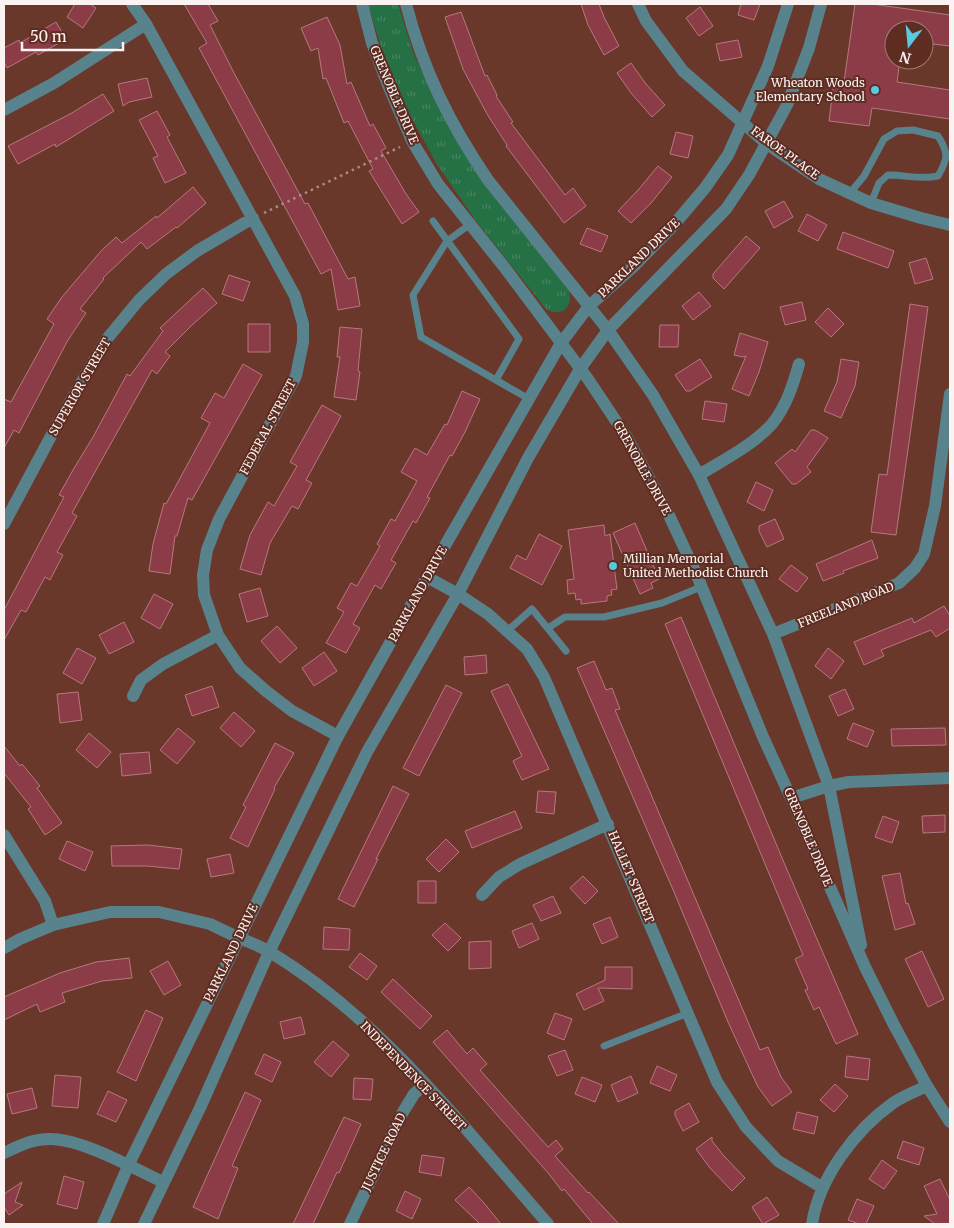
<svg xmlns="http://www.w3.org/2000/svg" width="954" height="1228" viewBox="0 0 954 1228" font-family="Merriweather,serif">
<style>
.grass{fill:url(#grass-tufts)}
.building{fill:#8c3c46;stroke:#b5797d}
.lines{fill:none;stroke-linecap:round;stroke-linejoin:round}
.path{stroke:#aa8a83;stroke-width:2.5;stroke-dasharray:2.5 4;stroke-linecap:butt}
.service{stroke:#58828c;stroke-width:7}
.minor{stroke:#58828c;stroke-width:12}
.tertiary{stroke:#58828c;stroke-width:12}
.poi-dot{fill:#57c9e2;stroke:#5e2c20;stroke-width:2}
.labels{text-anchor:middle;stroke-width:4;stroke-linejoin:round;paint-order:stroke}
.poi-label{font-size:12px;fill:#faf3f2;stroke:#5e2c20;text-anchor:end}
.street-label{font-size:12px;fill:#faf3f2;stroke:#5e2c20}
</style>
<defs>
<pattern id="grass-tufts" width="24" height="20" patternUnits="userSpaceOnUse" patternTransform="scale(1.25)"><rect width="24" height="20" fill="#267045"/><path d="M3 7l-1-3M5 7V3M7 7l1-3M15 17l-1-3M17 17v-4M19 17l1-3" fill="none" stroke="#468560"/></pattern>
</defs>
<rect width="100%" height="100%" fill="#6a372b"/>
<path class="grass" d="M368,4H398L413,52L432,94L526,236L569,291C574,307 561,318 546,309L476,221L436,163L409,113L381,47Z"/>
<path class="building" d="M75,4H90L96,8L83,28L67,17Z
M184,4H208L218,21L210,25L233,71L305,204L308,203L348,279L355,277L360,306L338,310L331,269L321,274L199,48L207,43Z
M581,4H599L604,17L619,46L604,55L588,25Z
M741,4H760L754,20L738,15Z
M855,4H872L950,15V46L924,43V30H894V60H900L897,82L950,90V119L872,108L869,126L829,121L834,81L844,82Z
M700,7L713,26L699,36L686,18Z
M461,12L485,76L487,75L497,95L496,96L513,122L511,123L565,195L573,188L586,206L564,223L506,146L507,145L487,114L463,69L445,17Z
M327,17L340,45L347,84L351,82L370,126L373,124L386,148L381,151L406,194L419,212L402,224L369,171L373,169L348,121L344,123L326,78L323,79L318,48L311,51L301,28Z
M56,22L66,39L38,55L36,52L7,68L4,62V48L19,40L20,43Z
M738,40L742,57L720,61L716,44Z
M631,63L646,84L665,105L652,117L631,93L617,73Z
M147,78L152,97L129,102L123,106L118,84Z
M103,94L114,111L56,147L55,144L18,164L8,146L70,114Z
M157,111L170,135L167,137L186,173L165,183L153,158L158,156L139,120Z
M676,132L693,136L688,158L670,154Z
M658,166L672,177L652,202L631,223L618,211L639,189Z
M193,187L206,203L177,228L176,227L147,249L141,242L103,278L104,279L80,309L86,313L68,340L19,433L14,430L4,448V399L11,402L54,324L47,319L62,297L101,251L116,237L122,243L156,216L157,218Z
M784,201L793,217L774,228L765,211Z
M807,214L827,225L818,241L798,231Z
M587,228L608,236L601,252L580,244Z
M843,232L894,251L888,268L837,249Z
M746,236L760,248L724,289L713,278V274Z
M926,258L933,279L915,284L909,263Z
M229,275L250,282L243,301L222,294Z
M203,288L217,303L192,325L165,352L170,356L157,374L152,370L72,513L77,516L57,552L63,555L50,580L45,577L26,612L21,610L4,640V610L64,497L59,495L73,470L93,437L127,374L130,376L163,331L160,328Z
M699,292L711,306L693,320L682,306Z
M802,302L806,320L785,325L780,307Z
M910,304L928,307L896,535L871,532L879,474L887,475Z
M828,308L844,324L831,337L815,322Z
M248,324H270V352H248Z
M660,325H679L678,347H659Z
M340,327L362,329L358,371L360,372L356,400L334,397L340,357H337Z
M740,333L768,342L759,372L749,396L732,389L746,356L743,357L734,355Z
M700,359L712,377L690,391H686L675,375Z
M841,359L859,362L855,386L841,418L824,411L837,382Z
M243,364L262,375L192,500L188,498L177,536H175L170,574L149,571L153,544L164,503L166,504L210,423L201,418L215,393L224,398Z
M462,391L480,399L465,432L452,456L450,455L427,497L430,498L416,523L413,521L391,560L396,563L381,589L375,585L353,624L360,628L346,653L326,643L344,612L337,608L351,583L357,586L380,546L377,544L391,519L395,521L417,481L401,472L415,448L427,455L445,424L447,425Z
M705,401L727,404L724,422L702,419Z
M322,405L341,416L306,480L312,483L298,509L292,506L270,543L261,575L240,569L250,535L268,502L274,506L297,466L290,462Z
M811,430H815L828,438L807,467L811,472L796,484H792L775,463L792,449L795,452Z
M756,482L773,490L764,511L747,502Z
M775,519L784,539L767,547L759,531V526Z
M635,523L659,579L651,583L653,588L640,594L613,533Z
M604,525L605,536L610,534L617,589L611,590L612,595L607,596V601L581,604V599L576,600L575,593L568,594L567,580L574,579L568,530Z
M539,534L562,546L542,585L510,568L517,555L526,560Z
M872,540L878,558L843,571L844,573L823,581L816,564Z
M791,565L808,578L797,592L779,579Z
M260,588L268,616L247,622L239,594Z
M154,594L173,604L160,629L141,618Z
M944,606L950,616V628L936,637L931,630L881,650L884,656L864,665L854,642L912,618L914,623Z
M681,617L785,865L858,1034L836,1044L819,1007L814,1010L805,990L808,989L795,959L803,955L665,624Z
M124,622L134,642L109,654L99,635Z
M277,626L297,648L280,663L261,641Z
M77,648L96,658L82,684L63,673Z
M828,648L844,661L831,679L815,666Z
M324,652L337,671L314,686L302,668Z
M486,655L487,673L465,675L464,657Z
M594,661L606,690L612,688L620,709L615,710L760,1050L768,1047L781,1077L792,1092L772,1106L758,1087L728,1022L674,892L577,668Z
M508,684L549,769L522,780L513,761L522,756L491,691Z
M446,685L462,693L419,776L403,768Z
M212,686L219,707L192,716L185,695Z
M845,689L854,709L838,716L829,696Z
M78,692L82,720L60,723L57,694Z
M234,712L255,731L241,747L220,728Z
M853,723L874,731L867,747L847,739Z
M178,728L195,742L177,764L160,750Z
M945,728L946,745L892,746L891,729Z
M89,733L111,752L97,768L76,750Z
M275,743L294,753L274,788L275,789L248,847L230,838L246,807L243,805Z
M4,746L20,766L22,764L40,786L37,788L62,823L45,835L28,809L31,807L4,773Z
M149,752L151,773L122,776L120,754Z
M393,786L409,794L376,859H378L354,907L338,899Z
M538,791L556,792L554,814L536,812Z
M515,811L522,828L472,848L465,831Z
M945,815V832L923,833L922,816Z
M883,816L899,822L892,843L875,837Z
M446,839L459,852L439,872L426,859Z
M67,841L93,852L85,871L59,859Z
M148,845L182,849L179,869L147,866H112L111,846Z
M230,854L234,873L211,877L207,859Z
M900,873L906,904L908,903L915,924L895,930L882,876Z
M583,876L598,891L585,904L570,888Z
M418,881H436V903H418Z
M553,896L561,913L541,921L533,905Z
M610,917L618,937L602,944L593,924Z
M445,923L461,938L448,951L432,935Z
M532,923L539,939L519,948L512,931Z
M324,927L350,929L349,950L323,949Z
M491,941V968L469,969V942Z
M922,951L944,999L928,1007L905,959Z
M360,953L377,966L367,980L349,967Z
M129,958L132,978L102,981L62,993L65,1002L40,1012L37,1004L4,1020V997L60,973L96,962Z
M168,961L181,985L164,995L150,971Z
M605,967H632V989L598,988L604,1001L584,1010L576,994L605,980Z
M393,979L432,1016L420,1029L381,992Z
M146,1010L163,1018L136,1081L117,1072Z
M555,1013L572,1019L564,1040L547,1033Z
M301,1017L305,1034L284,1039L280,1022Z
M447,1030L467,1054L473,1048L487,1064L480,1070L548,1147L556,1140L563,1149L555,1156L588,1193L589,1192L619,1224H593L564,1189L562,1191L549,1174L433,1042Z
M333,1041L349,1055L331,1077L314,1062Z
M565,1050L573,1070L557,1076L548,1056Z
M264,1054L281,1062L272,1082L255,1074Z
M847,1056L870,1059L868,1080L845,1077Z
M657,1066L677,1075L670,1091L650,1083Z
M55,1075L81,1077L78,1108L52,1106Z
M631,1076L638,1093L618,1102L611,1085Z
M582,1077L602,1085L595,1102L575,1094Z
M354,1078L373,1079L371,1100L353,1099Z
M835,1084L848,1096L834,1112L820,1100Z
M32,1088L37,1108L12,1114L7,1094Z
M108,1091L127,1100L116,1122L97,1114Z
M245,1092L261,1100L232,1166L238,1168L218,1219L193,1207Z
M689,1103L699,1122L683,1131L675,1115V1111Z
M797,1112L818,1117L814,1134L793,1129Z
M344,1117L361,1124L339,1173L337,1172L313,1224H293Z
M712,1137V1141L724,1156L745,1178L732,1191L710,1168L696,1149Z
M903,1141L924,1148L919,1165L897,1158Z
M422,1155L444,1158L441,1176L419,1172Z
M882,1160L897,1171L884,1189L869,1179Z
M64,1176L84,1182L77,1209L57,1204Z
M940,1179L950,1200V1224H935L924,1216L937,1214L924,1186Z
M22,1182L15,1202L23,1205L9,1215L4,1207V1194Z
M469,1187L484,1203L501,1224H480L455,1200Z
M405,1191L421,1199L412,1219L396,1211Z
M767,1197L779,1215L763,1224L752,1207Z
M857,1199L874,1206L866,1224H859L848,1220Z"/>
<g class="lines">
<path class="path" d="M264,213L400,147"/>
<path class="service" d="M850,193L864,176L884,139L897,131L913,130L938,136C949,153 948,159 938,176C920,180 907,175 888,175L879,183L871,203
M433,221L519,339L496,380
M469,225L447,241L413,295L421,337L529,399
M548,628L565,617H604L662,603L701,587
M507,631L532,609L566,651
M604,1046L688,1013"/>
<path class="minor" d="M132,4L146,24L295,296L303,324V342L296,376L219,519L207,550L203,575L204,595L218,635L240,668L266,691L292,711L338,736
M362,4L372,43L388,85L412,141L438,184L505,268L588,379L626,436L667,511L696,573L763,737L791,798L865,967L894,1025L927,1086L950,1122
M406,4C423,70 450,124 488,180L608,330L653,395L699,475L773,634L829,786L861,945
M638,4L646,21L683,71L767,144L819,179L871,203L921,218L950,225
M4,110L54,83L146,24
M699,475C723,460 752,446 772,424C786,407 793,385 799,364
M4,524L58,423L106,340L139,300L166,274L197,251L253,218
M427,577L458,594L488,614L527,649L544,677L717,1082L746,1127L778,1161L823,1188
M773,634L899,583L915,568L924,554L935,506L950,394
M133,696L141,680L163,664L218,635
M791,798L829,786L849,782L950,778
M4,835L45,901L53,925
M482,895L499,877L520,864L608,824
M239,938C249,942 260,946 270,952C382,1020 463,1127 548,1224
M4,1153C19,1146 34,1138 52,1139C84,1140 133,1168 163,1182
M350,1224L403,1112L414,1094L425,1084
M812,1224C819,1178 855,1130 893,1103C903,1096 916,1091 927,1086"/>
<path class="tertiary" d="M4,948L20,939L53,925L110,912H159L210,924L239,938
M103,1224L128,1166L338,736L427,577L561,343L589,306L633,267L671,228L705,188L728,155L768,66L788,4
M144,1224L200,1108L269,952L367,752L458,594L528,458L580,369L608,330L726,209L749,175L787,105L809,48L821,4"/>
</g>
<g class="poi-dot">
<circle cx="875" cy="90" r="5"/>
<circle cx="613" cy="566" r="5"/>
</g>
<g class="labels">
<g class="poi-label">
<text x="865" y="87">Wheaton Woods<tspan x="865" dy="14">Elementary School</tspan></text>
<text x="623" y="563" text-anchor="start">Millian Memorial<tspan x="623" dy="14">United Methodist Church</tspan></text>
</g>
<g class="street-label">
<text transform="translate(394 95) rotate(67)" y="4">GRENOBLE DRIVE</text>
<text transform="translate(785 153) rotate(36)" y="4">FAROE PLACE</text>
<text transform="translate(639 258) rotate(-44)" y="4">PARKLAND DRIVE</text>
<text transform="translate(80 387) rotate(-60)" y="4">SUPERIOR STREET</text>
<text transform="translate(268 427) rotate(-62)" y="4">FEDERAL STREET</text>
<text transform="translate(642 468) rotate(61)" y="4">GRENOBLE DRIVE</text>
<text transform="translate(418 594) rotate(-61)" y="4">PARKLAND DRIVE</text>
<text transform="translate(846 605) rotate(-22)" y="4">FREELAND ROAD</text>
<text transform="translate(808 837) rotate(67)" y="4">GRENOBLE DRIVE</text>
<text transform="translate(631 877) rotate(67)" y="4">HALLET STREET</text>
<text transform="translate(231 953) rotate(-64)" y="4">PARKLAND DRIVE</text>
<text transform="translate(413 1076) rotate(46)" y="4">INDEPENDENCE STREET</text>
<text transform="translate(384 1152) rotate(-64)" y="4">JUSTICE ROAD</text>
</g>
</g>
<rect width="954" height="1228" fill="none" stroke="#faf3f2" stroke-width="10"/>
<g transform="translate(909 45) rotate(196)"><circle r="24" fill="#5e2c20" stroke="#9c7c74"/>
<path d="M0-4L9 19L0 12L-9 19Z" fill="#57c9e2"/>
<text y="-8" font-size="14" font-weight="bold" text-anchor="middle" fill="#faf3f2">N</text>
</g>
<path d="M22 42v8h101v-8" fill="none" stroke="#faf3f2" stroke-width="2.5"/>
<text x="30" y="42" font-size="15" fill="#faf3f2" stroke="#5e2c20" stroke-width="4" paint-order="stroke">50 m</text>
</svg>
